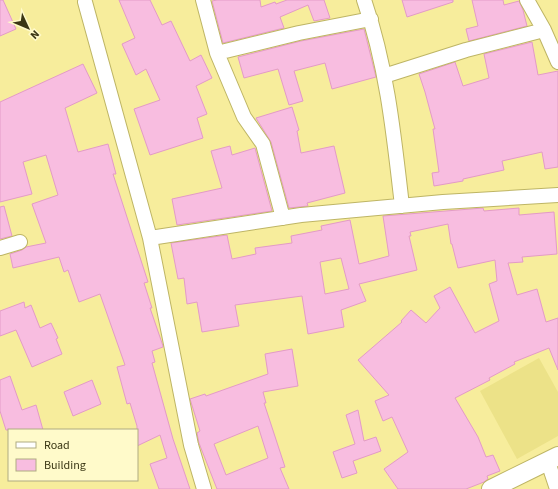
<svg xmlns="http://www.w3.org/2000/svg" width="558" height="489" viewBox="0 0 558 489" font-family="'Source Sans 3',sans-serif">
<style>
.built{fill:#ece288}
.building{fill:#f8bde0;stroke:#e39bc7;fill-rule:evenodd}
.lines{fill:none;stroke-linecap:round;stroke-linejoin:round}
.minor-casing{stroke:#beb565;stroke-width:16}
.tertiary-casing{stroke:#beb565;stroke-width:20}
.minor{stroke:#fff;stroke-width:14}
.tertiary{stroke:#fff;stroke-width:18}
</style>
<rect width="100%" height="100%" fill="#f7ed9c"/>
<path class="built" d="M539,358L558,392V436L517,459L480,391Z"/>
<path class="building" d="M0,0H3L16,29L0,36Z
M119,0H150L162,25L171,21L190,61L201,55L212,78L196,86L207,114L197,118L203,138L150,155L134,109L160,100L146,69L136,75L122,44L135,38Z
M217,0H260L261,7L275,2L276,4L287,0H324L330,18L314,21L308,5L280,17L284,28L223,43L212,1Z
M402,0H453V2L407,17Z
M472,0H503L504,5L519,1L523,10L527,26L469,41L466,29L478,26Z
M364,29L376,77L332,89L325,63L294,71L303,101L289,105L278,69L244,78L238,57L301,41Z
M532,42L538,75L558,71V167L545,169L542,152L502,161L504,170L463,179V181L434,186L432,173L439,172L433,129H435L425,92L419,74L455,62L463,86L489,78L484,54Z
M83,64L97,93L65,108L78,152L108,144L116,174H113L148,282L144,283L152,308H150L163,346V347L152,351L155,362L152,363L173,439L190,489H159L150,464L167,458L160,435L137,446V426L130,403L127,404L117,367L125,365L100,294L79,302L68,270L64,272L59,257L13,268L10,254L22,250L26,247L46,243L32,204L58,195L46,155L23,162L32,194L0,202V102Z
M292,107L299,130L297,131L301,153L334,146L345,193L307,203L308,206L289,208L271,142L256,118Z
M230,146L232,155L255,148L272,211L177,225L172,199L222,188L211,151Z
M4,206L12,236L0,239V207Z
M483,208L484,211L519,208V215L554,212L557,254L522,257L523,262L508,263L517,295L537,289L546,322L558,318V370L549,348L514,362L515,364L489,378L490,380L455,398L478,437L486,457L493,455L500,471L487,476L488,479L484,482L466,489H398L384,469L408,452L392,417L383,421L375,401L389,395L358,360L402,322L401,321L411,310L426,323L440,308L434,296L450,287L475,333L499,321L489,284L497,281L495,260L458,268L452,244H451L448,224L410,232L411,236H409L417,270L359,284L366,301L341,310L344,327L308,334L302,296L235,305L239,326L202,332L197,302L187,304L184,278L178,279L171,243L227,235L232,259L256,254L255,248L292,243L291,236L322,230L321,226L350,220L359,264L389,256L383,216ZM341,258L349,289L325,294L320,262Z
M24,302L25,308L31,305L40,328L51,323L58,338L56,339L62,354L32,367L16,330L0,336V311Z
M292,349L298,386L263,392L266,403H264L285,467L280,468L289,489H217L199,443L197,433L200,431L190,399L205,394L206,396L268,374L265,354ZM258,426L268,458L226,475L214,444Z
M10,376L22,410L36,405L43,430H6L0,411V380Z
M92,380L101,404L73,416L64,392Z
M358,410L364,441L376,437L381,451L353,461L357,473L342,478L333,452L355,444L346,415Z"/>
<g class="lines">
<defs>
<path id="minor" d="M203,0L217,53L244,117L263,144L283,218
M364,0C387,66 394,136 402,206
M527,0L544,30L558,62
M85,2L150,238L191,445L204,489
M217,53L299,33L371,19
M384,76L466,50L544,30
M150,238L301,215L443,202L558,195
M0,248L20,242
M548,462L557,489"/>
<path id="tertiary" d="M491,489L558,456"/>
</defs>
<use href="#minor" class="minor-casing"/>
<use href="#tertiary" class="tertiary-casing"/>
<use href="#minor" class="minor"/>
<use href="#tertiary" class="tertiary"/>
</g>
<rect x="8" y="429" width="130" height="52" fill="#fffaca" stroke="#b0ac81"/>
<rect x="16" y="442" width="20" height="6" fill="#ffffff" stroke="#b0ac81"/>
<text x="44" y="449" font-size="12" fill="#3a3614">Road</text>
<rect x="16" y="459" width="20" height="12" fill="#f8bde0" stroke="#b0ac81"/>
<text x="44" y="469" font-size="12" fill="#3a3614">Building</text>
<g transform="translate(28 28) rotate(134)" stroke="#fffaca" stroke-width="3" paint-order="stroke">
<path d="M0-3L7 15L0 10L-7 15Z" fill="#3a3614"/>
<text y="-6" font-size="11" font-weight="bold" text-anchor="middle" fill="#3a3614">N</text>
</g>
</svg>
